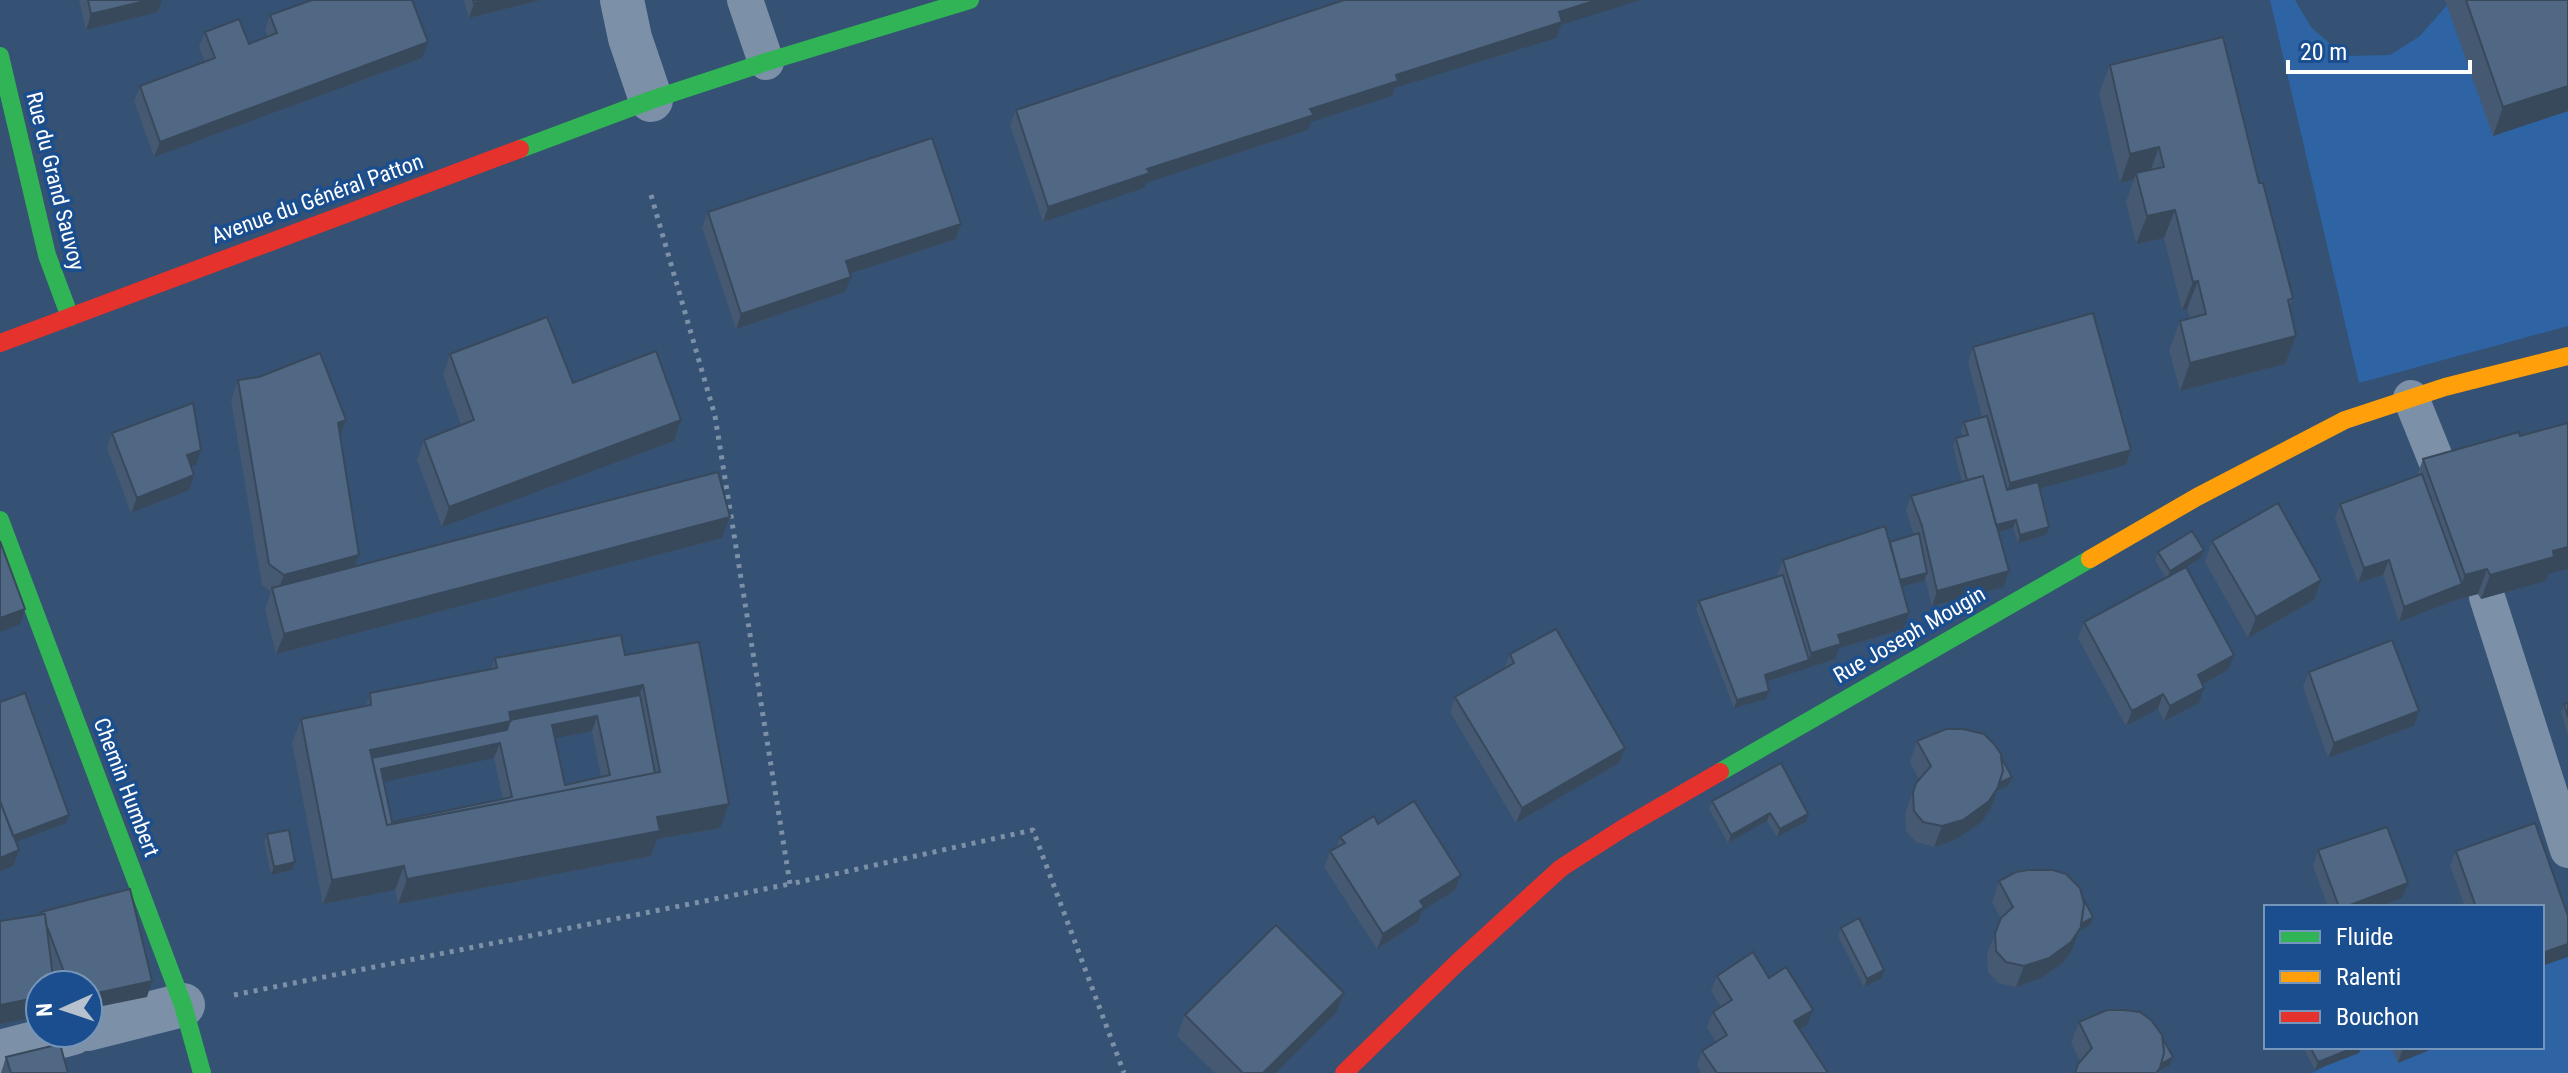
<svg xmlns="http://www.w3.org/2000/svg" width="2568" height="1073" viewBox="0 0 2568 1073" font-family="'Roboto Condensed',sans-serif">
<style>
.green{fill:#2e64a4}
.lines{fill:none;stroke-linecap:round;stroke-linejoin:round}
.path{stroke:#7c91a7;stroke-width:5;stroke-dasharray:4 6;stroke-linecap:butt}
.lane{stroke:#7c91a7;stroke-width:36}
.street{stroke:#7c91a7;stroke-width:44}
.fast{stroke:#30b455;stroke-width:18}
.slow{stroke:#ff9f0a;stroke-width:18}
.jam{stroke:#e5322d;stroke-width:18}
.wall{fill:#465972;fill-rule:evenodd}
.shaded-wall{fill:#39495c}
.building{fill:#516884;stroke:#39495c;stroke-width:2;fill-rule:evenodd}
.labels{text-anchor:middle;stroke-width:7;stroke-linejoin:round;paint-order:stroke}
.street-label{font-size:22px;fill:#fff;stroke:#1a4e8e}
</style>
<rect width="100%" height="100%" fill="#355173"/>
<path class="green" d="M2270,0H2295L2311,27L2344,56L2390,55L2420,36L2447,5L2493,135L2568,111V326L2359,383Z
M2568,938V1073H2312L2362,1047H2542V952Z"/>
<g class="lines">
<path class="path" d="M651,195L715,416L790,884L1033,830L1124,1073
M234,995L790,884"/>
<path class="lane" d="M745,0L766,62
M2411,398L2442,475
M2487,597L2568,850"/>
<path class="street" d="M622,0L630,38L651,100
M88,1029L183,1005
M0,1052L73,1033"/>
<path class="fast" d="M0,56L47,255L70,317
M520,149L651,100L766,62L970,0
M0,520L183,1005L202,1073
M1720,772L2090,559"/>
<path class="slow" d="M2090,559L2197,497L2345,420L2445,387L2568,356"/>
<path class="jam" d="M0,343L520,149
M1344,1073L1457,963L1561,868L1625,827L1720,772"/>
</g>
<path class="wall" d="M79,0H162L158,12L86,30Z
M464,0H541L469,18Z
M2445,0H2568L2493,136Z
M270,15L422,58L154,157L134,101L140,86L205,62L199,47L205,32L249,44L268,37L265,30Z
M1561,25L1556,38L1395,88L1392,96L1311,122L1308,130L1146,183L1144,188L1043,222L1010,125L1016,110Z
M2110,65L2259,183L2293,298L2289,308L2296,336L2285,364L2180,391L2169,350L2180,321L2190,319L2187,309L2182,310L2164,238L2136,244L2126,202L2134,179L2120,183L2099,93Z
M708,212L961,224L956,239L850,274L845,292L736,329L702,228Z
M1973,347L2126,465L2040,488L2049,527L2046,535L2018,543L2013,528L1998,532L2009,571L2004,587L1932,606L1925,579L1924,581L1902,586L1909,613L1904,629L1839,648L1835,659L1766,681V699L1734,708L1696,609L1699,601L1778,577L1777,575L1783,560L1890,542L1914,535L1906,511L1911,496L1962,482L1953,446L1956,438L1963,436L1961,430L1964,422L1982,417L1968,362Z
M450,354L573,383L681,420L674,441L442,527L417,460L424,440L461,425L443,375Z
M238,380L346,420L340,436L359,555L355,567L730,517L722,538L276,654L265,609L271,592L262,585L231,400Z
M2568,423V569L2548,574L2546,581L2481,599L2478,594L2456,600L2399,622L2383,575L2358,583L2335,519L2340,504L2417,476L2423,459Z
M112,433L196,465L191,467L189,490L131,513L107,448Z
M2212,541L2321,580L2314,600L2248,638L2205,562Z
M2158,552L2201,558L2186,568L2234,655L2228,670L2203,684L2199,703L2164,721L2158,709L2126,726L2078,638L2084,622L2166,578L2155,560Z
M699,642L720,828L657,839L651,856L398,904L395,890L323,904L292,743L301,719L366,706L370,693L491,669L495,658L625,655ZM592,731L601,777L565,785L555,738ZM494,758L503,799L392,822L384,782Z
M1510,654L1625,748L1619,763L1516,823L1450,712L1455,697L1504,669Z
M2309,672L2414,726L2328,758L2303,687Z
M2568,703V735L2561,712L2564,704Z
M1917,741L2001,757L2012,777L2009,785L1997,791L1991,808L1982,822L1955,840L1934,847L1916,842L1906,831L1905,814L1916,783L1919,780L1910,762Z
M1712,801L1806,822L1777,837L1767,821L1728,843L1709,809Z
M1378,824L1461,875L1455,890L1422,911L1418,922L1377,949L1324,867L1330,851L1337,847L1340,837Z
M267,834L292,870L271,875L264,842Z
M2318,850L2402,898L2379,907H2328L2313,866Z
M2456,851L2542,907H2465L2450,866Z
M1999,881L2075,883L2090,925L2079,931L2073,948L2064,962L2041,978L2016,987L1998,983L1988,972L1987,954L2001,919L1992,902Z
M41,912L147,997L88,985H58L52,969L40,985V1016L0,1024Z
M1841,928L1884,970L1882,978L1864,987L1838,936Z
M1717,976L1769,978L1807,1025L1800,1030L1828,1073H1701L1697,1066L1702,1051L1716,1042L1707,1027L1713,1012L1721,1007L1711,991Z
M1344,993L1336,1013L1276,1073H1215L1177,1036L1185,1015Z
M2079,1022L2163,1039L2173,1057L2170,1065L2158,1073H2074L2080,1061L2071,1043Z
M2303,1047H2361L2359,1053L2315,1070Z
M2391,1047H2437L2398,1063Z
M6,1057L68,1073H1Z"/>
<path class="shaded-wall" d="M149,0H162L158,12L86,30L91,14Z
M486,0H541L469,18L474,3Z
M1597,0H1640L1561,25L1556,38L1395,88L1392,96L1311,122L1308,130L1146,183L1144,188L1043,222L1048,207L1310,109L1559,12Z
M428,42L422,58L154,157L160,142Z
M2568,86V111L2493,136L2503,107Z
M2159,147L2149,175L2136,173L2134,179L2120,183L2130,154Z
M2175,210L2164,238L2136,244L2147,216Z
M961,224L956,239L840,277L846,261Z
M851,277L845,292L736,329L741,314Z
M2198,281L2187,309L2182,310L2193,282Z
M2296,336L2285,364L2180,391L2190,363Z
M346,420L338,441V423Z
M681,420L674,441L442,527L449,507Z
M201,450L196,465L182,470L187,455Z
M2131,450L2126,465L2004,498L2010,483Z
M194,475L189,490L131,513L137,498Z
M730,517L722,538L276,654L284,634Z
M2016,520L2013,528L1990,534L1993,526Z
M2049,527L2046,535L2018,543L2020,535Z
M2568,547V569L2548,574L2546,581L2481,599L2490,575L2553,551Z
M2204,550L2201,558L2167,579L2170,571Z
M359,555L351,576L276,595L284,575Z
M2389,560L2383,575L2358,583L2364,568Z
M2487,569L2478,594L2456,600L2465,575Z
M2009,571L2004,587L1932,606L1937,591Z
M1927,573L1924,581L1891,589L1894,581Z
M2321,580L2314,600L2248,638L2256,617Z
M2462,584L2456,600L2399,622L2404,607Z
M25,609L20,624L0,632V618Z
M1909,613L1904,629L1839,648L1835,659L1762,683L1765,675L1809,660L1811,653L1838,635Z
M2234,655L2228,670L2192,690L2198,675Z
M643,685L634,710L597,717L592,731L547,740L500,743L494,758L375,784L370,773V750L509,712Z
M2204,688L2199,703L2164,721L2170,706Z
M1769,691L1766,699L1734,708L1737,700Z
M2163,694L2158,709L2126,726L2132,711Z
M2419,711L2414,726L2328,758L2334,743Z
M1625,748L1619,763L1516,823L1522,808Z
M2012,777L2009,785L1997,791L1991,808L1982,822L1955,840L1934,847L1942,826L1998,784Z
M729,804L720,828L657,839L651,856L398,904L407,879L657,817Z
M1770,813L1767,821L1728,843L1731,835Z
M1808,814L1806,822L1777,837L1780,829Z
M69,815L66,823L5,846L8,838Z
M19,850L13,866L0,871V858Z
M295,862L292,870L271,875L274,867Z
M404,866L395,890L323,904L332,880Z
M1461,875L1455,890L1422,911L1418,922L1377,949L1383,934L1420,901Z
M2408,883L2402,898L2379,907H2345Z
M2093,917L2090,925L2079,931L2073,948L2064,962L2041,978L2016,987L2024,966L2080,924Z
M2568,944V957L2542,966V953Z
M1884,970L1882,978L1864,987L1867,979Z
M152,981L147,997L88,1009V995Z
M1344,993L1336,1013L1276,1073H1263Z
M40,997V1016L0,1024V1005Z
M1813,1010L1807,1025L1788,1036L1794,1021Z
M2356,1047H2361L2359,1053L2315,1070L2318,1062Z
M2406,1047H2437L2398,1063L2403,1048Z
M2173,1057L2170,1065L2156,1073L2160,1065Z"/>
<path class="building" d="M88,0H149L91,14Z
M312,0H412L428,42L160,142L140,86L215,58L205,32L239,19L249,44L277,33L270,15Z
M473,0H486L474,3Z
M1344,0H1597L1559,12L1562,22L1396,75L1398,81L1310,109L1314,115L1147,169L1150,173L1048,207L1016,110Z
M2466,0H2568V86L2503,107Z
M2223,37L2259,183H2263L2293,298L2288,300L2296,336L2190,363L2180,321L2206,314L2198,281L2193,282L2175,210L2147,216L2136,173L2164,167L2159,147L2130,154L2110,65Z
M932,138L961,224L846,261L851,277L741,314L708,212Z
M2093,313L2131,450L2010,483L1973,347Z
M547,317L573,383L656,351L681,420L449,507L424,440L474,420L450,354Z
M320,353L346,420L338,423L359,555L284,575L269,564L238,380L259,377Z
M193,403L201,450L187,455L194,475L137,498L112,433Z
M1987,416L2007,490L2038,482L2049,527L2020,535L2016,520L1996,525L1983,476L1967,480L1956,438L1968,435L1964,422Z
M2568,423V547L2553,551L2554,557L2490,575L2487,569L2465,575L2423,459L2519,432L2520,436Z
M718,472L730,517L284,634L272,588Z
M2422,474L2462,584L2404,607L2389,560L2364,568L2340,504Z
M1983,476L2009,571L1937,591L1922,526L1911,496Z
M2278,503L2321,580L2256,617L2212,541Z
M1885,526L1909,613L1838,635L1841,644L1811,653L1783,560Z
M2192,531L2204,550L2170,571L2158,552Z
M1919,533L1927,573L1900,580L1890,542Z
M0,541L25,609L0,618Z
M2186,567L2234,655L2198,675L2204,688L2170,706L2163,694L2132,711L2084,622Z
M1783,575L1809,660L1765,675L1769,691L1737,700L1699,601Z
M1556,629L1625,748L1522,808L1455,697L1514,663L1510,654Z
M621,635L625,655L699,642L729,804L657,817L660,831L407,879L404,866L332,880L301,719L371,705L370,693L497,668L495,658ZM643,685L660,772L387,825L370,750L511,721L509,712Z
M2392,640L2419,711L2334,743L2309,672Z
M25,693L69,815L13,836L0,801V702Z
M640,695L655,773L387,825L372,758L507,730L510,720ZM597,716L610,775L565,785L552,725ZM500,743L512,797L392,822L381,769Z
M2568,703V717L2564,704Z
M1946,729H1963L1984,734L1994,744L2001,754L2003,771L1998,787L1989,801L1963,820L1942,826L1923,822L1914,811L1913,793L1916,783L1931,766L1917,741Z
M2001,757L2012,777L1999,783L2003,771Z
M1781,763L1808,814L1780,829L1770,813L1731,835L1712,801Z
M0,801L19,850L0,858Z
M1414,801L1461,875L1420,901L1424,907L1383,934L1330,851L1345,843L1340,837L1374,816L1378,824Z
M2535,823L2568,916V944L2542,953V907H2476L2456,851Z
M2387,827L2408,883L2345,907H2339L2318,850Z
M289,830L295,862L274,867L267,834Z
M2028,870H2053L2066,874L2080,888L2084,904L2081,927L2071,942L2049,958L2024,966L2006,962L1996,951L1995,934L2001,918L2013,907L1999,881L2016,872Z
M130,889L152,981L88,995V985H69L46,924L45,914H42L41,912Z
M2083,898L2093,917L2081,924L2084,904Z
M45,914L54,985H40V997L0,1005V921Z
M1859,918L1884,970L1867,979L1841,928Z
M1276,925L1344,993L1263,1073H1243L1185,1015Z
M1753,952L1769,978L1786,967L1813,1010L1794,1021L1828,1073H1717L1702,1051L1727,1035L1713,1012L1732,1000L1717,976Z
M2107,1010H2124L2140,1012L2151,1020L2162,1035L2164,1053L2160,1068L2156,1073H2075L2078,1064L2092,1048L2079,1022Z
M2163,1039L2173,1057L2161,1064L2164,1053Z
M60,1044L68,1073H11L6,1057Z
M2310,1047H2356L2318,1062Z"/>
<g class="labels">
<g class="street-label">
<text transform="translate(56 181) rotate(76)" y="8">Rue du Grand Sauvoy</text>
<text transform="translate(317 198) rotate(-20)" y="8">Avenue du Général Patton</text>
<text transform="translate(1909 634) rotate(-30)" y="8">Rue Joseph Mougin</text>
<text transform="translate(127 787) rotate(69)" y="8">Chemin Humbert</text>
</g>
</g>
<rect x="2264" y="905" width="280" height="144" fill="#1a4e8e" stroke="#7695bb" stroke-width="2"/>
<rect x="2280" y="931" width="40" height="12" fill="#30b455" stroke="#7695bb" stroke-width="2"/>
<text x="2336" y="945" font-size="24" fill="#ffffff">Fluide</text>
<rect x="2280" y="971" width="40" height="12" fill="#ff9f0a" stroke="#7695bb" stroke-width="2"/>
<text x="2336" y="985" font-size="24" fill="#ffffff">Ralenti</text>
<rect x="2280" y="1011" width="40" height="12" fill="#e5322d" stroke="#7695bb" stroke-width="2"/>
<text x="2336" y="1025" font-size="24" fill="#ffffff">Bouchon</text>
<g transform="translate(64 1009) rotate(267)"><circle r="38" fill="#1a4e8e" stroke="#7695bb" stroke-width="2"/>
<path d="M0-6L14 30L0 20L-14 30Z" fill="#b8c2ce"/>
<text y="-12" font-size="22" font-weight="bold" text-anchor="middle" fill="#ffffff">N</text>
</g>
<path d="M2288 60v12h182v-12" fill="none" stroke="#ffffff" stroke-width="4"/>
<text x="2300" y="60" font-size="24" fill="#ffffff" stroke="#1a4e8e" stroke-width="6" paint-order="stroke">20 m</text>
</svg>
